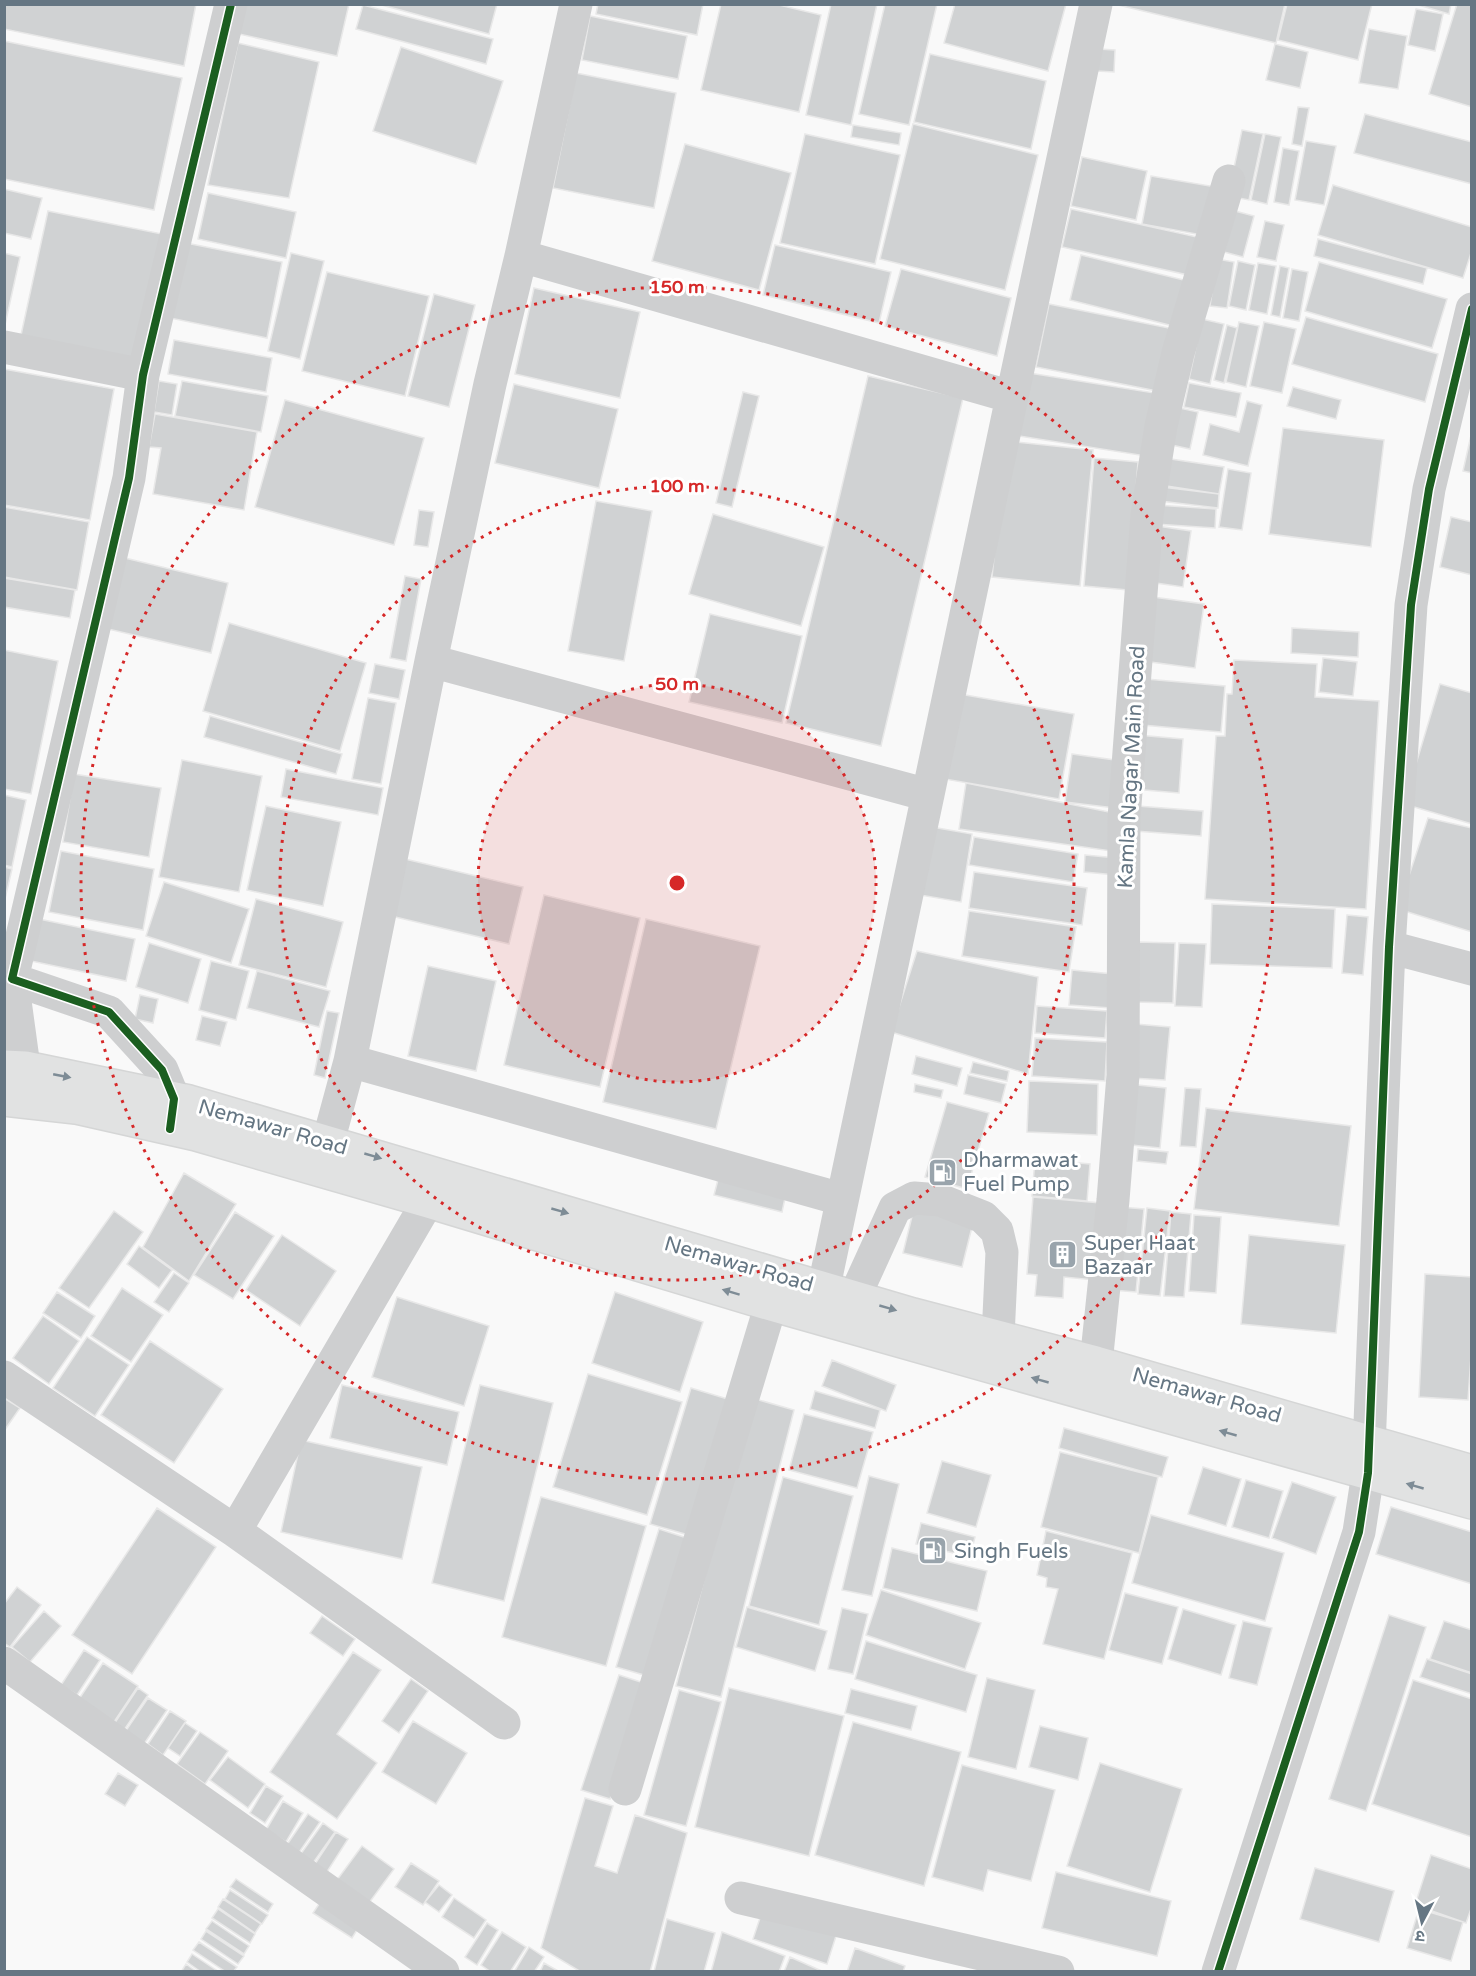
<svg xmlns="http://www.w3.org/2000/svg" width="1476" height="1976" viewBox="0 0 1476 1976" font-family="'Varela Round','Noto Sans Devanagari',sans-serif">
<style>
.building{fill:#d0d2d3;stroke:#e8e8e8;stroke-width:1.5}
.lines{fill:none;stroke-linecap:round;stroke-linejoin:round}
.highway-casing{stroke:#d5d6d6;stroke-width:36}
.minor{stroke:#cecfd0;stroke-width:33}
.highway{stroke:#e1e2e2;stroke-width:33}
.cycleway-casing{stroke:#fff;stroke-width:11}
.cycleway{stroke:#1b5e20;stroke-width:8}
.oneway{fill:#7e8c96}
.ring{fill:none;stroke:#d62828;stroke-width:3;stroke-dasharray:3 6}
.labels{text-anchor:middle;stroke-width:6;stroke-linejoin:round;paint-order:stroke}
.street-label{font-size:21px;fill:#657683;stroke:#fff}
.poi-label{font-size:21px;fill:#657683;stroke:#fff;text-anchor:start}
.centre{fill:#d62828;stroke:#fff;stroke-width:3}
.ring-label{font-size:18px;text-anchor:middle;font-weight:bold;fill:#d62828;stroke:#fff;stroke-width:6;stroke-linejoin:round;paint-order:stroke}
</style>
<rect width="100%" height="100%" fill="#f9f9f9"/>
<path class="building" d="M4,4H196L184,66L4,29Z
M245,4H349L337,56L239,34Z
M378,4H497L489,34Z
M598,4H703L697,35L596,14Z
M721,4H775L821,15L799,112L701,90Z
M831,4H877L851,125L806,115Z
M885,4H937L909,125L859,114Z
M955,4H1066L1048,71L944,43Z
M1114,4H1285L1276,43Z
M1287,4H1372L1358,60L1278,40Z
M1415,4H1451L1449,14Z
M1457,4H1472V107L1429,94Z
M363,5L493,39L486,64L356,29Z
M1416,9L1443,14L1435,51L1408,45Z
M590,16L687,36L678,79L582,60Z
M1369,29L1407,36L1398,89L1359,83Z
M4,41L182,78L154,210L4,179Z
M238,43L319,62L289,198L208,185Z
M1275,44L1308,52L1300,88L1266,80Z
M401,47L503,81L476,164L373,131Z
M1098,49L1115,50L1114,72L1097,71Z
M930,54L1046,81L1031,149L914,122Z
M576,73L676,93L654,208L553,188Z
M1298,107L1309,108L1302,146L1292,144Z
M1365,114L1472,142V184L1354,153Z
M913,124L1038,155L1005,290L880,259Z
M853,125L901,133L899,145L851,137Z
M1242,130L1263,134L1249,200L1228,196Z
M805,134L900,155L875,264L780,243Z
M1265,134L1281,137L1267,204L1251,200Z
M1306,141L1336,146L1324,205L1295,200Z
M685,144L791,173L759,290L652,261Z
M1283,148L1299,151L1289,205L1274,202Z
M1082,157L1147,171L1136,220L1071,206Z
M1151,176L1216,187L1207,236L1142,224Z
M1333,185L1472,227V250L1463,278L1318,235Z
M4,189L42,198L31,239L4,233Z
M208,193L296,212L286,258L198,239Z
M1071,209L1206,239L1197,277L1062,247Z
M48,211L162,234L135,359L21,335Z
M1235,211L1254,216L1243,257L1224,252Z
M1265,221L1284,225L1276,261L1257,257Z
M1318,239L1427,268L1423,284L1314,256Z
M186,243L282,262L267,338L170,318Z
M775,245L891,272L879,323L763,295Z
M4,253L20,257L5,325H4Z
M291,253L324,261L300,359L268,351Z
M1081,255L1196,283L1185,329L1070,300Z
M1217,259L1234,262L1227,308L1210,306Z
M1238,261L1255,265L1246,310L1229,306Z
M1319,262L1447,299L1432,348L1305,311Z
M1258,263L1276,266L1267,314L1249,310Z
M1280,266L1289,268L1280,317L1271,315Z
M901,269L1011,298L997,356L885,326Z
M1292,269L1308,272L1299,321L1283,318Z
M327,272L429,296L405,396L302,371Z
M534,288L640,312L620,398L515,374Z
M434,294L475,305L449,407L408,396Z
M1049,304L1174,329L1162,392L1036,367Z
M1306,317L1438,354L1425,402L1292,364Z
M1202,319L1224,324L1210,384L1189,379Z
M1239,322L1259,326L1246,387L1226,382Z
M1264,322L1296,329L1282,393L1250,386Z
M1227,325L1237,328L1224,383L1214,380Z
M174,340L272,358L266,392L168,374Z
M4,369L114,389L90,520L4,505Z
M1023,372L1161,394L1152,457L1013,435Z
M868,376L963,398L881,746L786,723Z
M159,381L177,384L172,415L154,412Z
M182,381L268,396L261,432L175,416Z
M1189,383L1241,393L1236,417L1184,407Z
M514,384L618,409L599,488L495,463Z
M1293,387L1341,400L1336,419L1287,406Z
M743,392L759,396L732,507L716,503Z
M285,400L424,438L394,545L255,507Z
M1247,401L1262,405L1248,466L1203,455L1210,424L1239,432Z
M1175,407L1198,412L1190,449L1167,444Z
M155,414L257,432L244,510L153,494L161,448L149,447Z
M1283,428L1384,440L1371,547L1269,534Z
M1472,431V473L1463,471Z
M1006,441L1093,450L1080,586L992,577Z
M1094,458L1138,462L1128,590L1084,586Z
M1164,458L1224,467L1219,494L1160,485Z
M1228,469L1251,473L1242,530L1219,527Z
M1162,487L1219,494L1218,508L1160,501Z
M596,501L652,511L624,661L568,651Z
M1156,505L1216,509L1215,528L1155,524Z
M4,507L89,522L77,590L4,577Z
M419,510L434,512L428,547L414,545Z
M713,514L824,547L801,626L689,594Z
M1451,517L1472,522V575L1440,567Z
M1157,526L1191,531L1183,587L1149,582Z
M125,558L228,583L211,653L108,629Z
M405,576L421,579L406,661L390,658Z
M4,578L75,590L70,618L4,607Z
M1153,597L1204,604L1195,668L1143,661Z
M710,614L802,636L782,723L689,702Z
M229,623L366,663L340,751L203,711Z
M1292,628L1359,632L1358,657L1291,653Z
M4,650L58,661L31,794L4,789Z
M1323,658L1357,662L1353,696L1319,692Z
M1234,660L1317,664L1315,697L1379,701L1366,909L1205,899L1216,736H1225L1227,694H1232Z
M375,664L405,670L399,699L369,693Z
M1146,679L1225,686L1221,732L1142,725Z
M1440,684L1472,693V824L1404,804Z
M954,693L1074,714L1059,799L939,778Z
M368,698L396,703L381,784L352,779Z
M210,716L342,754L336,774L204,737Z
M1137,735L1183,739L1179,793L1133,789Z
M1072,754L1122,761L1115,808L1065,802Z
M182,760L262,776L239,892L159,877Z
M286,769L383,788L378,815L281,797Z
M74,774L161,788L149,857L63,842Z
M966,783L1114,813L1111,851L959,829Z
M4,795L26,800L12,867L4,865Z
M266,806L341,822L323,906L247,890Z
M1137,806L1203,811L1201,836L1135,831Z
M1428,818L1472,828V932L1398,909Z
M932,827L972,834L961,902L920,895Z
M974,837L1078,854L1073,882L969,865Z
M61,851L154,869L143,930L49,912Z
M1085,855L1117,858L1116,875L1084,872Z
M405,859L523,887L509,944L391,916Z
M4,867L12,869L4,903Z
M974,872L1087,888L1082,925L969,908Z
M164,882L249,909L231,963L146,936Z
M544,895L640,918L600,1087L504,1065Z
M256,899L343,922L326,987L239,965Z
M1212,904L1335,909L1332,968L1210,964Z
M969,911L1076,927L1069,972L962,956Z
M1347,915L1368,917L1363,975L1342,973Z
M39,919L135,939L126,981L31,961Z
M646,919L760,946L716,1129L603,1102Z
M1137,942L1175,943L1173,1003L1135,1002Z
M149,943L201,959L188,1003L136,987Z
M1179,943L1206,944L1202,1007L1175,1006Z
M917,951L1038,977L1028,1074L891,1032Z
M211,961L249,971L236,1020L199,1010Z
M428,966L496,981L476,1071L408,1056Z
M1072,970L1113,974L1111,1008L1069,1005Z
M257,971L330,991L319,1027L247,1008Z
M140,995L158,999L153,1023L135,1019Z
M1037,1006L1107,1011L1105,1038L1035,1033Z
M327,1011L339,1013L325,1078L314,1075Z
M202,1016L227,1022L220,1046L196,1040Z
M1135,1024L1170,1027L1165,1080L1131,1078Z
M1035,1038L1107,1042L1105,1081L1032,1076Z
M916,1056L962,1068L957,1086L912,1074Z
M973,1062L1009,1071L1007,1081L970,1073Z
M968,1075L1006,1084L1001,1103L964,1094Z
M1029,1081L1098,1084L1097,1135L1027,1132Z
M915,1084L943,1090L941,1098L914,1092Z
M1128,1084L1166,1088L1160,1148L1122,1144Z
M1185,1088L1201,1089L1196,1147L1180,1146Z
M947,1102L989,1113L967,1189L925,1177Z
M1206,1108L1351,1126L1339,1226L1194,1209Z
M1138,1149L1168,1152L1166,1164L1137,1161Z
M1035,1159L1090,1164L1087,1201L1032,1196Z
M720,1172L787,1189L782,1212L714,1195Z
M184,1173L236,1204L189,1281L143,1247Z
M1033,1197L1101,1203L1095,1280L1064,1277L1063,1298L1035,1296L1037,1275L1027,1274Z
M916,1200L975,1215L962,1267L903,1253Z
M1120,1207L1144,1209L1136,1292L1112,1290Z
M1147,1208L1170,1211L1160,1296L1138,1294Z
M114,1211L143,1232L89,1308L59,1288Z
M235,1212L274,1236L233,1299L194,1275Z
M1171,1212L1191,1214L1184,1297L1164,1296Z
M1194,1215L1221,1217L1216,1293L1189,1291Z
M282,1235L336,1271L300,1326L246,1290Z
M1249,1235L1345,1245L1336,1333L1241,1324Z
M139,1246L172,1270L159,1288L127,1264Z
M174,1273L189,1283L169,1312L154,1302Z
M1425,1274L1472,1277V1342L1468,1400L1419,1397Z
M122,1288L163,1315L131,1362L91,1336Z
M57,1292L95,1316L81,1338L43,1313Z
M615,1292L703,1322L680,1392L592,1363Z
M397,1297L489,1326L464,1406L372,1377Z
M43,1316L79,1341L49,1384L13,1358Z
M87,1337L129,1365L95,1416L53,1388Z
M150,1341L223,1389L174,1463L101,1415Z
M832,1360L896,1385L886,1411L822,1386Z
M588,1374L682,1402L647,1515L553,1487Z
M342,1385L459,1412L447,1465L330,1438Z
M480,1385L553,1403L504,1601L432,1583Z
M691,1388L731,1400L692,1536L650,1524Z
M815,1391L880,1410L875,1428L810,1409Z
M4,1398L20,1408L4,1431Z
M752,1398L794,1410L721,1697L676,1686Z
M804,1414L873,1432L857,1488L789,1470Z
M1064,1428L1168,1457L1162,1477L1059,1448Z
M301,1440L422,1467L402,1559L281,1532Z
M1060,1452L1158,1477L1139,1553L1041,1527Z
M942,1461L991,1475L976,1527L927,1513Z
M1203,1467L1241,1479L1226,1526L1188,1514Z
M869,1476L899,1484L872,1596L842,1590Z
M783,1477L853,1496L819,1625L749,1606Z
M1246,1480L1283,1491L1269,1538L1232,1527Z
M1292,1482L1336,1497L1316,1554L1272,1538Z
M541,1497L646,1526L606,1666L502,1637Z
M1391,1507L1472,1532V1584L1376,1554Z
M157,1508L216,1547L132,1674L72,1635Z
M1151,1515L1284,1553L1265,1621L1132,1583Z
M921,1523L975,1537L970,1557L916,1544Z
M659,1529L693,1540L651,1677L616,1667Z
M1046,1531L1132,1553L1104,1659L1043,1644L1058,1589L1046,1587L1047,1578L1037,1575Z
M892,1548L987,1571L977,1611L883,1588Z
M17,1587L41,1605L10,1647L4,1643V1604Z
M881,1590L981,1623L965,1669L866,1635Z
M1125,1593L1178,1607L1162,1664L1109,1650Z
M747,1607L827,1631L815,1671L736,1647Z
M842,1608L868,1614L853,1674L828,1669Z
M1183,1609L1236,1625L1221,1675L1168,1659Z
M44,1611L61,1626L30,1662L12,1647Z
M1389,1615L1426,1627L1366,1811L1329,1799Z
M322,1616L355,1639L343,1656L310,1633Z
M1243,1621L1272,1628L1257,1685L1229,1678Z
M1444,1621L1472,1630V1673L1430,1659Z
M866,1641L977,1675L966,1712L855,1679Z
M84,1650L100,1660L77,1695L61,1685Z
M353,1652L381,1670L337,1734L377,1763L337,1819L270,1772Z
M1427,1659L1472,1674V1694L1420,1677Z
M103,1663L138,1686L110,1728L75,1705Z
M619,1675L647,1684L610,1799L581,1790Z
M987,1678L1035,1690L1016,1769L968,1757Z
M411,1679L428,1691L399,1733L382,1721Z
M1413,1680L1472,1699V1837L1372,1804Z
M138,1688L148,1695L122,1733L112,1727Z
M729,1688L844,1716L809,1856L695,1827Z
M851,1689L917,1706L911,1730L845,1713Z
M679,1690L721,1702L686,1826L644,1815Z
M148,1698L167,1710L144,1744L125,1732Z
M170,1711L186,1721L163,1755L148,1744Z
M413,1721L467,1753L436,1804L382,1772Z
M853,1722L961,1752L924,1886L815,1855Z
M185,1723L197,1731L180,1756L168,1748Z
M1040,1726L1088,1738L1078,1780L1029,1767Z
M200,1732L228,1751L205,1784L177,1764Z
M228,1757L265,1784L248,1808L210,1780Z
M1100,1763L1182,1789L1150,1892L1067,1866Z
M962,1765L1055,1790L1031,1881L988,1870L983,1891L932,1877Z
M118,1773L138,1785L125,1806L105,1794Z
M266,1786L283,1796L265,1823L250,1813Z
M585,1798L613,1806L595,1866L617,1873L635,1815L687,1833L650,1972H581L541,1948Z
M283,1801L303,1813L286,1842L266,1830Z
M308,1814L320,1822L298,1854L286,1846Z
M323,1823L335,1832L313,1863L300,1855Z
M336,1832L348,1839L325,1875L313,1867Z
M362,1846L394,1869L366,1907L334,1884Z
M1431,1855L1472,1869V1906L1466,1923L1415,1905Z
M411,1863L439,1881L423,1905L395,1887Z
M1315,1868L1394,1891L1379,1942L1300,1919Z
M1056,1872L1171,1901L1157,1956L1042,1928Z
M236,1879L273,1904L268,1912L230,1887Z
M439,1885L452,1895L439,1912L425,1902Z
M230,1890L268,1915L262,1924L225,1899Z
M454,1898L486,1920L474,1938L442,1917Z
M223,1899L261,1924L255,1933L218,1907Z
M321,1901L360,1925L352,1938L313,1913Z
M218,1909L255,1934L250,1943L212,1918Z
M763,1909L837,1933L827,1964L753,1939Z
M1419,1909L1463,1922L1451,1961L1407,1948Z
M667,1919L715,1933L704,1972H654Z
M212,1921L249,1946L244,1954L206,1929Z
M487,1923L498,1930L477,1965L465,1957Z
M206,1931L244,1956L238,1964L201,1939Z
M502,1932L526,1947L510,1972H491L481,1965Z
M722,1932L785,1956L779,1972H711Z
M199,1942L237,1967L233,1972H226L193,1950Z
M529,1947L544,1957L534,1972H514Z
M855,1948L905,1966L903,1972H847Z
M192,1954L219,1972H201L187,1962Z
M790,1957L824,1972H784Z
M544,1963L560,1972H540Z
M186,1964L197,1972H181Z"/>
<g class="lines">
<defs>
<path id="highway" d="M4,1067L25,1068L189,1102L913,1315L1096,1363L1472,1472
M4,1099L76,1107L196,1134L428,1201L771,1304L1472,1502"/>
</defs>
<use href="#highway" class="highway-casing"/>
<path class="minor" d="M576,4L521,256L1012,397L1096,4
M4,347L143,375
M431,661L928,795
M1389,947L1472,969
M4,976L12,979L28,1096
M350,1061L841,1199
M171,1122L174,1099L162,1070L109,1012L12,979L129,478L143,375L231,4
M316,1167L328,1142L350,1061L431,661L490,384L521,256
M854,1298L895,1208L914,1198L940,1200L983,1217L997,1231L1002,1252L998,1337
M818,1315L1012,397
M1096,1363L1113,1200L1123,1075L1124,818L1147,515L1161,426L1178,353L1229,181
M4,1377L235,1531L504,1723
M235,1531L428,1201
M4,1663L443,1972
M625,1789L771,1304
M741,1898L1058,1972
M1218,1972L1359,1532L1368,1473L1389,947L1411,605L1429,489L1472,309"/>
<use href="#highway" class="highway"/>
<defs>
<path id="cycleway" d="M170,1129L174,1099L162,1070L109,1012L12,979L129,478L143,375L231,4
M1218,1972L1359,1532L1368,1473L1389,947L1411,605L1429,489L1472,309"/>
</defs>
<use href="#cycleway" class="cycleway-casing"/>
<use href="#cycleway" class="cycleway"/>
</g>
<defs><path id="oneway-solid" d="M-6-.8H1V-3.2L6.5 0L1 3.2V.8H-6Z" transform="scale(1.5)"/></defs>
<g class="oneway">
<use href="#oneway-solid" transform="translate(62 1076) rotate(11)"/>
<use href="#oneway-solid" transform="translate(373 1156) rotate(16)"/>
<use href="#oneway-solid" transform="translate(560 1211) rotate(16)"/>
<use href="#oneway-solid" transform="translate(731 1292) rotate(-163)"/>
<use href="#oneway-solid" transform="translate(888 1308) rotate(16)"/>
<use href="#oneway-solid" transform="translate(1040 1380) rotate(-164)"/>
<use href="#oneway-solid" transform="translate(1228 1433) rotate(-164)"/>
<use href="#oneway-solid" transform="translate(1415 1486) rotate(-164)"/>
</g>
<circle cx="677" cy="883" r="199" fill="#d62828" fill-opacity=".12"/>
<g class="ring">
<circle cx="677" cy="883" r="199"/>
<circle cx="677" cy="883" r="397"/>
<circle cx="677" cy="883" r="596"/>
</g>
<defs>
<symbol id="fuel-square" viewBox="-11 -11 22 22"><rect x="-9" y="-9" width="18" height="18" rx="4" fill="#99a4ac" stroke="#fff"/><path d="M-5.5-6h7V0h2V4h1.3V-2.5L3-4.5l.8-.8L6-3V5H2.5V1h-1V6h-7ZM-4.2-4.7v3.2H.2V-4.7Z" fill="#fff"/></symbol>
<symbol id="building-square" viewBox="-11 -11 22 22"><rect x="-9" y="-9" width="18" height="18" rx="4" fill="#99a4ac" stroke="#fff"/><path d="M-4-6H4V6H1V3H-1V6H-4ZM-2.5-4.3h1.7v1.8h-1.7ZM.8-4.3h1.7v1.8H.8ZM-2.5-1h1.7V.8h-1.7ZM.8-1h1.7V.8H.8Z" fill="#fff"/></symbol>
</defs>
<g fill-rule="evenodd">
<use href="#fuel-square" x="926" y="1156" width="33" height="33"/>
<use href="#building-square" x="1046" y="1238" width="33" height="33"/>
<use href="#fuel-square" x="916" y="1534" width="33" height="33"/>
</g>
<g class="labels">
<g class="street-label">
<text transform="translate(1131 767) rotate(-87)" y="7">Kamla Nagar Main Road</text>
<text transform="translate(273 1127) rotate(16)" y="7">Nemawar Road</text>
<text transform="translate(739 1264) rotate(16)" y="7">Nemawar Road</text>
<text transform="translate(1207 1395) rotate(16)" y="7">Nemawar Road</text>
</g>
<g class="poi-label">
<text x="963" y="1167">Dharmawat<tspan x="963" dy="24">Fuel Pump</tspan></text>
<text x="1084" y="1250">Super Haat<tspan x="1084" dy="24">Bazaar</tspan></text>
<text x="954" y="1558">Singh Fuels</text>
</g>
</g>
<circle cx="677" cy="883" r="9" class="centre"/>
<g class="ring-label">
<text x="677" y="293">150 m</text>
<text x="677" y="492">100 m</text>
<text x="677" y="690">50 m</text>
</g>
<rect width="1476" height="1976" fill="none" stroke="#657683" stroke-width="12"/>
<g transform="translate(1422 1922) rotate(187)" stroke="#ffffff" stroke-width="4.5" paint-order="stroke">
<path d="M0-4.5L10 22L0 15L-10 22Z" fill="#657683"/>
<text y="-9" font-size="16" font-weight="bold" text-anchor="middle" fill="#657683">उ</text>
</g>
</svg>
